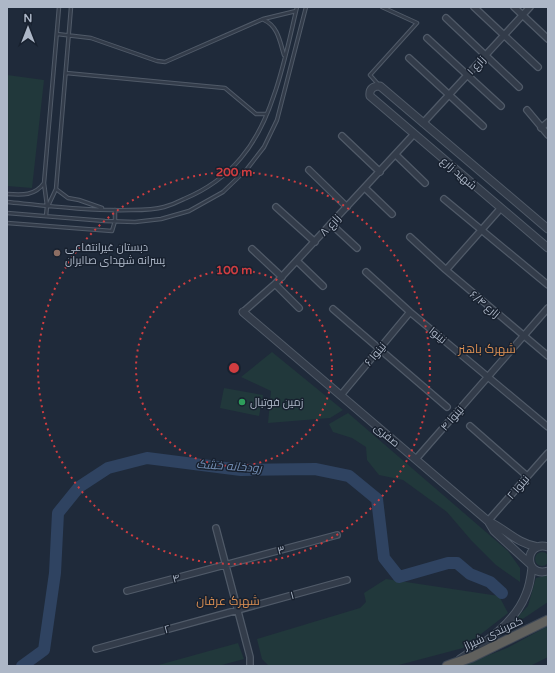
<svg xmlns="http://www.w3.org/2000/svg" width="555" height="673" viewBox="0 0 555 673" font-family="'Varela Round',Cairo,sans-serif">
<style>
.green{fill:#21383b}
.lines{fill:none;stroke-linecap:round;stroke-linejoin:round}
.river{stroke:#2f4361;stroke-width:12}
.service-casing{stroke:#505a68;stroke-width:4.5}
.minor-casing{stroke:#505a68;stroke-width:8}
.tertiary-casing{stroke:#505a68;stroke-width:9}
.trunk-casing{stroke:#3d4755;stroke-width:11}
.service{stroke:#333c4a;stroke-width:2.5}
.minor{stroke:#333c4a;stroke-width:5.5}
.tertiary{stroke:#333c4a;stroke-width:7}
.trunk{stroke:#60605d;stroke-width:9}
.ring{fill:none;stroke:#d03d40;stroke-width:2;stroke-dasharray:2 4}
.education-dot{fill:#8d6e63;stroke:#18212f;stroke-width:1.5}
.leisure-dot{fill:#2e9e5b;stroke:#18212f;stroke-width:1.5}
.labels{text-anchor:middle;stroke-width:3;stroke-linejoin:round;paint-order:stroke}
.street-label{font-size:11px;fill:#adb7c7;stroke:#18212f}
.poi-label{font-size:11px;fill:#adb7c7;stroke:#18212f;text-anchor:start}
.neighbourhood-label{font-size:12px;fill:#dc9053;stroke:#18212f}
.water-label{font-size:12px;font-style:italic;fill:#738db2;stroke:#18212f}
.centre{fill:#d03d40;stroke:#18212f;stroke-width:2}
.ring-label{font-size:12px;text-anchor:middle;font-weight:bold;fill:#d03d40;stroke:#18212f;stroke-width:3;stroke-linejoin:round;paint-order:stroke}
</style>
<rect width="100%" height="100%" fill="#1f2a3a"/>
<path class="green" d="M7,75L44,80L32,188L7,186Z
M272,352L343,410L330,418L268,423L271,391L241,377Z
M224,388L263,395L259,416L220,408Z
M348,413L508,551L520,568V582L496,565L471,540L447,512L403,480L379,475L367,460L366,447L352,438L333,432L329,424Z
M535 559a7 7 0 1 1 14 0a7 7 0 1 1-14 0Z
M548,575V602L503,632L528,606L536,578Z
M386,579L499,596L508,613L463,648L395,666H269L262,659L257,639L360,608L366,602L364,593Z
M548,626V657L530,666H461L507,648Z
M238,643L244,659L218,666H155Z"/>
<g class="lines">
<path class="river" d="M22,666L44,650L55,573L58,513L79,487L108,468L147,458L241,470L315,469L349,476L377,499L384,558L399,577L448,563H457L470,574L490,582L502,593"/>
<defs>
<path id="service" d="M71,7L56,189L68,198L79,200L102,208
M264,20C278,26 280,42 284,55
M57,34L91,38L157,61L165,62L263,19L296,11
M66,73L225,88L256,114H267
M378,84L370,75L417,23L382,7
M44,183L47,206L46,216
M7,194C22,195 35,196 44,183L59,7
M7,202C48,206 90,211 131,210C142,210 154,210 164,207C171,205 178,202 184,199C232,179 258,144 274,95C284,67 290,36 297,7
M48,206L56,189
M7,213L105,221L135,222L161,219L189,211L223,192L247,169L264,147L277,120L306,7
M7,223L112,231L115,221V210"/>
<path id="minor" d="M474,7L538,67
M514,7L548,39
M446,18L519,87
M427,38L501,106
M409,58L483,126
M527,110L548,135
M423,123L530,7
M541,128L548,122
M342,136L380,172
M396,155L425,183
M309,170L347,207
M365,188L392,214
M444,199L548,285
M276,207L315,242
M331,224L357,248
M410,237L446,270L548,356
M252,249L282,277
M297,261L323,286
M446,270L500,209
M366,272L410,312L548,427
M275,284L299,308
M333,309L447,407
M243,312L275,284L414,134
M341,395L410,312
M470,426L527,476
M416,459L548,308
M488,521L548,453
M216,528L250,657V666
M127,591L337,535
M96,649L347,580"/>
<path id="tertiary" d="M548,229L380,86C373,86 369,89 370,96L548,248
M243,312L488,521C507,530 516,543 538,547
M488,521L494,531L530,564
M548,547C524,540 523,578 548,571
M460,659C485,643 515,623 526,594C530,585 531,576 532,567"/>
<path id="trunk" d="M447,666L472,657L548,620"/>
</defs>
<use href="#service" class="service-casing"/>
<use href="#minor" class="minor-casing"/>
<use href="#tertiary" class="tertiary-casing"/>
<use href="#trunk" class="trunk-casing"/>
<use href="#service" class="service"/>
<use href="#minor" class="minor"/>
<use href="#tertiary" class="tertiary"/>
<use href="#trunk" class="trunk"/>
</g>
<g class="ring">
<circle cx="234" cy="368" r="98"/>
<circle cx="234" cy="368" r="196"/>
</g>
<circle class="education-dot" cx="57" cy="253" r="4"/>
<circle class="leisure-dot" cx="242" cy="402" r="4"/>
<g class="labels">
<g class="street-label">
<text transform="translate(476 65) rotate(-47)" y="4">۱ زارع</text>
<text transform="translate(459 173) rotate(41)" y="4">شهید زارع</text>
<text transform="translate(330 225) rotate(-47)" y="4">۸ زارع</text>
<text transform="translate(485 304) rotate(40)" y="4">۶/۴ زارع</text>
<text transform="translate(438 335) rotate(39)" y="4">نینوا</text>
<text transform="translate(375 354) rotate(-50)" y="4">۶ نینوا</text>
<text transform="translate(452 418) rotate(-49)" y="4">۴ نینوا</text>
<text transform="translate(387 435) rotate(40)" y="4">صفری</text>
<text transform="translate(518 487) rotate(-49)" y="4">۲ نینوا</text>
<text transform="translate(281 550) rotate(-15)" y="4">۳</text>
<text transform="translate(176 578) rotate(-15)" y="4">۴</text>
<text transform="translate(292 595) rotate(-15)" y="4">۱</text>
<text transform="translate(167 629) rotate(-15)" y="4">۲</text>
<text transform="translate(493 633) rotate(-25)" y="4">کمربندی شیراز</text>
</g>
<g class="poi-label">
<text x="65" y="251">دبستان غیرانتفاعی<tspan x="65" dy="13">پسرانه شهدای صاایران</tspan></text>
<text x="250" y="406">زمین فوتبال</text>
</g>
<g class="neighbourhood-label">
<text x="487" y="353">شهرک باهنر</text>
<text x="228" y="605">شهرک عرفان</text>
</g>
<g class="water-label">
<text transform="translate(229 466) rotate(4)" y="4">رودخانه خشک</text>
</g>
</g>
<circle cx="234" cy="368" r="6" class="centre"/>
<g class="ring-label">
<text x="234" y="176">200 m</text>
<text x="234" y="274">100 m</text>
</g>
<rect width="555" height="673" fill="none" stroke="#adb7c7" stroke-width="16"/>
<g transform="translate(28 28)" stroke="#18212f" stroke-width="3" paint-order="stroke">
<path d="M0-3L7 15L0 10L-7 15Z" fill="#adb7c7"/>
<text y="-6" font-size="11" font-weight="bold" text-anchor="middle" fill="#adb7c7">N</text>
</g>
</svg>
